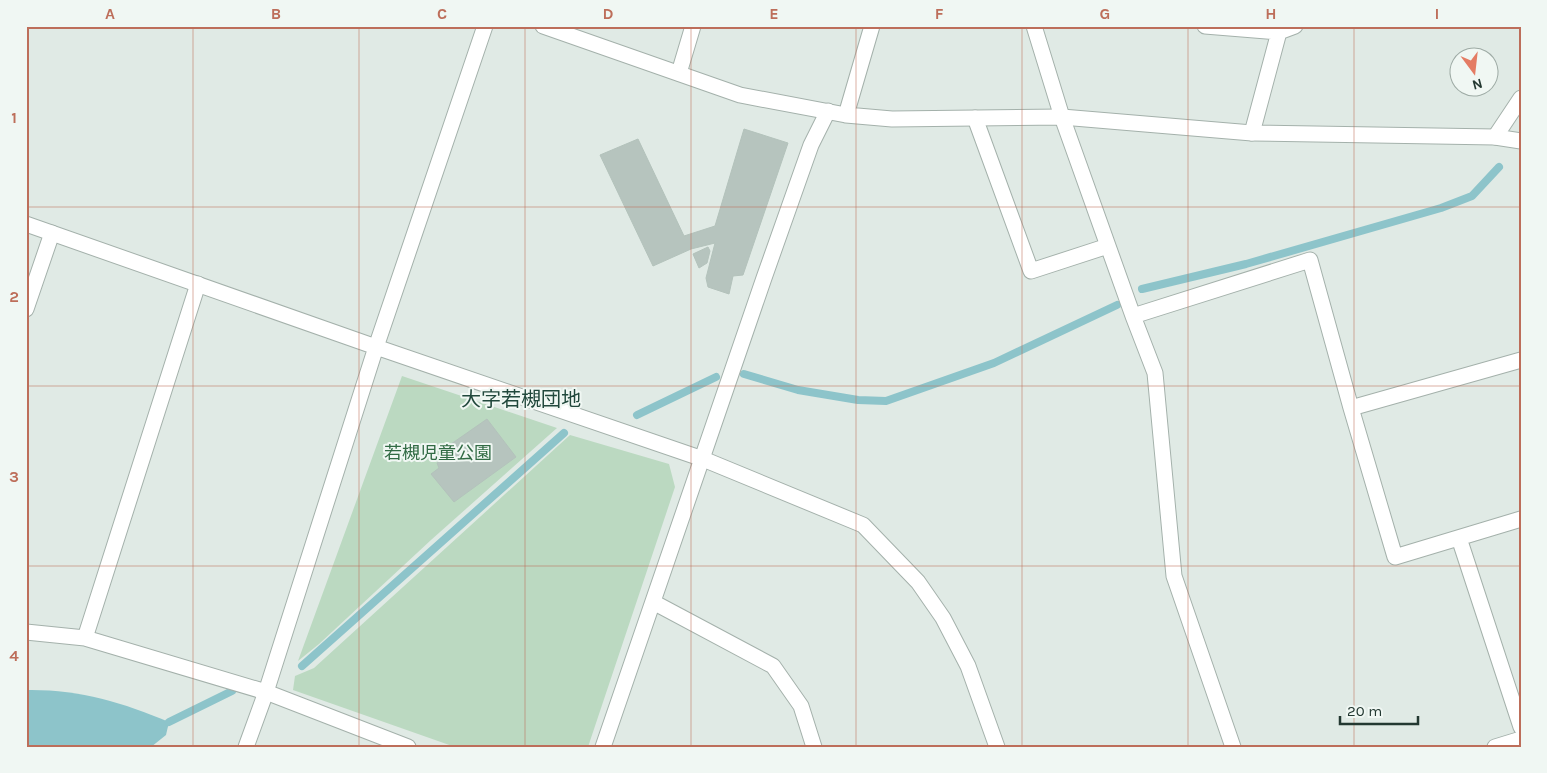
<svg xmlns="http://www.w3.org/2000/svg" width="1547" height="773" viewBox="0 0 1547 773" font-family="Karla,'Noto Sans JP',sans-serif">
<style>
.green{fill:#bbd9c1}
.water{fill:#8dc4ca}
.lines{fill:none;stroke-linecap:round;stroke-linejoin:round}
.stream{stroke:#8dc4ca;stroke-width:8}
.building{fill:#b6c4be;stroke:#b3c2bb}
.minor-casing{stroke:#a4b1ab;stroke-width:17}
.tertiary-casing{stroke:#a4b1ab;stroke-width:17}
.minor{stroke:#fff;stroke-width:15}
.tertiary{stroke:#fff;stroke-width:15}
.grid{fill:none;stroke:#bd6e5a;stroke-width:1;stroke-opacity:0.55}
.labels{text-anchor:middle;stroke-width:4;stroke-linejoin:round;paint-order:stroke}
.park-label{font-size:18px;fill:#316b44;stroke:#f0f7f3}
.quarter-label{font-size:20px;fill:#21483c;stroke:#f0f7f3}
.neatline{fill:none;stroke:#bd6e5a;stroke-width:2}
.grid-label{font-size:16px;text-anchor:middle;font-weight:bold;fill:#bd6e5a}
</style>
<rect width="100%" height="100%" fill="#e0eae5"/>
<path class="green" d="M402,376L557,428L431,540L319,644L298,661Z
M570,435L669,464L675,487L588,747H455L293,690L295,676L314,668Z"/>
<path class="water" d="M26,690C77,689 122,702 169,722L166,735L151,747H26Z"/>
<g class="lines">
<path class="stream" d="M1142,289L1246,264L1441,208L1472,196L1499,167
M744,374L798,390L858,400L886,401L994,363L1117,305
M637,415L716,377
M302,666L564,433
M169,722L232,691"/>
</g>
<path class="building" d="M744,129L788,143L743,275L733,276L729,294L708,287L706,278L715,243L691,249L653,266L600,155L638,139L684,236L715,226Z
M708,247L710,251L707,263L699,268L693,254Z
M487,419L516,457L454,502L431,474L439,468L437,463L445,458L441,451Z"/>
<g class="lines">
<defs>
<path id="minor" d="M1034,26L1062,117L1133,316L1310,260L1351,408L1395,557L1521,519
M1205,26L1279,32
M679,73L693,26
M975,118L1031,271L1108,246
M1252,133L1279,32L1295,26
M1495,137L1521,98
M26,309L52,233
M1133,316L1155,373L1174,576L1233,747
M1351,408L1521,360
M1459,538L1521,727
M653,602L773,666L801,706L814,747
M26,632L85,638L266,692L408,747
M85,638L198,284
M603,747L764,278L811,145L828,111
M1495,747L1521,739"/>
<path id="tertiary" d="M543,26L740,95L846,115L892,119L1062,117L1252,133L1495,137L1521,141
M846,115L872,26
M26,224L376,347L703,459L863,525L918,582L943,618L968,666L997,747
M246,747L266,692L376,347L485,26"/>
</defs>
<use href="#minor" class="minor-casing"/>
<use href="#tertiary" class="tertiary-casing"/>
<use href="#minor" class="minor"/>
<use href="#tertiary" class="tertiary"/>
</g>
<path class="grid" d="M193,26V747M359,26V747M525,26V747M691,26V747M856,26V747M1022,26V747M1188,26V747M1354,26V747M26,207H1521M26,386H1521M26,566H1521"/>
<g class="labels">
<g class="park-label">
<text x="438" y="459">若槻児童公園</text>
</g>
<g class="quarter-label">
<text x="521" y="406">大字若槻団地</text>
</g>
</g>
<rect width="1547" height="773" fill="none" stroke="#f0f7f3" stroke-width="55"/>
<g transform="translate(1474 72) rotate(165)"><circle r="24" fill="#f0f7f3" stroke="#9eaba5"/>
<path d="M0-4L9 19L0 12L-9 19Z" fill="#e47c64"/>
<text y="-8" font-size="14" font-weight="bold" text-anchor="middle" fill="#233831">N</text>
</g>
<path d="M1340 716v8h78v-8" fill="none" stroke="#233831" stroke-width="2.5"/>
<text x="1347" y="716" font-size="15" fill="#233831" stroke="#f0f7f3" stroke-width="4" paint-order="stroke">20 m</text>
<rect x="28" y="28" width="1492" height="718" class="neatline"/>
<g class="grid-label">
<text x="110" y="19">A</text>
<text x="276" y="19">B</text>
<text x="442" y="19">C</text>
<text x="608" y="19">D</text>
<text x="774" y="19">E</text>
<text x="939" y="19">F</text>
<text x="1105" y="19">G</text>
<text x="1271" y="19">H</text>
<text x="1437" y="19">I</text>
<text x="14" y="123">1</text>
<text x="14" y="302">2</text>
<text x="14" y="482">3</text>
<text x="14" y="661">4</text>
</g>
</svg>
